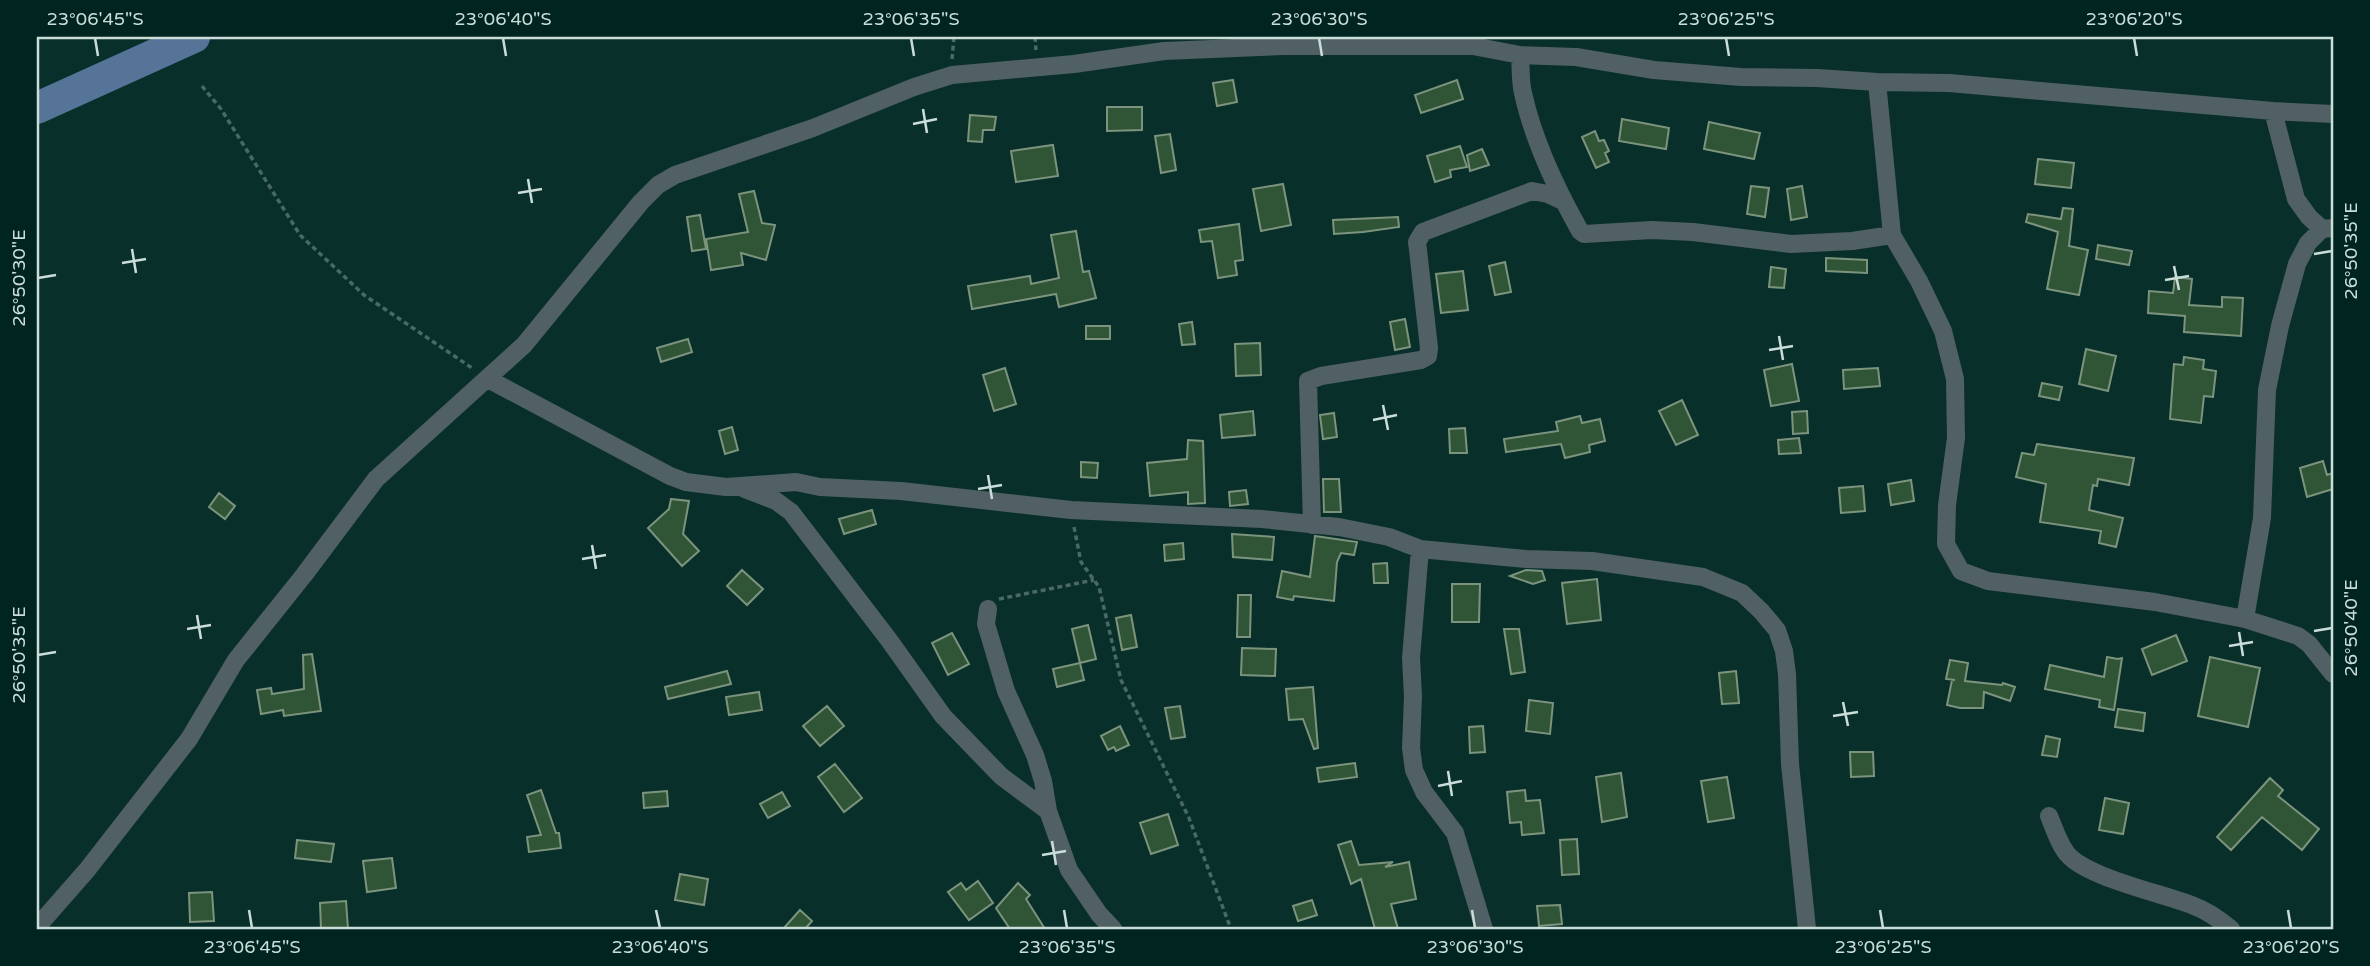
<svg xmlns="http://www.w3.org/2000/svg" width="2370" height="966" viewBox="0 0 2370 966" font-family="'Varela Round',sans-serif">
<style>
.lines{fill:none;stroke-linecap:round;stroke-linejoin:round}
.river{stroke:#567497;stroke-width:32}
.building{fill:#305436;stroke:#7c947e;stroke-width:2}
.path{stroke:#4a6965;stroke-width:3.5;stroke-dasharray:5 3.5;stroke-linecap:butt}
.minor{stroke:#516064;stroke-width:18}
.ticks{fill:none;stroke:#caddd9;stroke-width:2.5}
.neatline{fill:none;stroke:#caddd9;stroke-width:2.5}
.ticks-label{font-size:18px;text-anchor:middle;fill:#caddd9}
</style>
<rect width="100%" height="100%" fill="#092f2a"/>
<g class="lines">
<path class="river" d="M37,108L194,37"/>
</g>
<path class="building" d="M1233,80L1237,102L1217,106L1213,83Z
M1457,80L1463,99L1421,113L1415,95Z
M1107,107H1142V130L1107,131Z
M970,115L996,117L994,130H983L982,142L968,141Z
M1622,119L1669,128L1666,149L1619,141Z
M1709,122L1760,133L1754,159L1704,149Z
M1595,131L1599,141L1604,140L1609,151L1605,153L1609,162L1596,168L1582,137Z
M1170,134L1176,170L1161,173L1155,136Z
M1053,145L1058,176L1016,182L1011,151Z
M1460,146L1467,167L1450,170L1451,177L1435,182L1427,156Z
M1482,149L1489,165L1470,171L1467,155Z
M2038,159L2074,163L2071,188L2035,184Z
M1283,184L1291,225L1261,231L1253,189Z
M1751,186L1769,188L1765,217L1747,214Z
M1802,186L1807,217L1791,220L1787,189Z
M754,191L762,223L775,225L766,260L741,253L743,265L711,270L706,239L748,232L739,194Z
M2063,208L2073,209L2069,246L2088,250L2079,295L2047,289L2058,232L2026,222L2028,214L2061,219Z
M700,215L706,249L692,251L687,217Z
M1398,217L1399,227L1363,232L1334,234L1333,220Z
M1239,224L1243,260L1235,261L1237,275L1218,278L1212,241L1201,242L1199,230Z
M1076,231L1083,272L1089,271L1096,298L1059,307L1056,294L972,309L968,286L1030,276L1031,284L1059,278L1051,235Z
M2098,245L2132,251L2129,265L2096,259Z
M1826,258L1867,260V273L1826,271Z
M1505,262L1511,292L1495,295L1489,266Z
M1771,267L1786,269L1784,288L1769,287Z
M1463,271L1468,310L1441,313L1436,274Z
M2175,277L2192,279L2189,305L2222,307V297L2243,298L2241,336L2184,332L2185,316L2148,313L2149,291L2173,293Z
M1405,319L1410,347L1395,350L1390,322Z
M1192,322L1195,344L1182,345L1179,324Z
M1086,326H1110V339H1086Z
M688,339L692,352L661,362L657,348Z
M1260,343L1261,375L1236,376L1235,344Z
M2086,349L2116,356L2108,391L2079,384Z
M2184,357L2204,360L2203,369L2216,371L2213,397L2204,396L2201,423L2170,419L2174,364L2183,365Z
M1792,364L1799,401L1771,406L1764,370Z
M1005,368L1016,404L994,411L983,375Z
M1878,368L1880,386L1844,389L1843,370Z
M2042,383L2062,387L2059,400L2039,396Z
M1682,400L1698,435L1676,445L1659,411Z
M1253,411L1255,435L1222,438L1220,415Z
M1807,411L1808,433L1793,434L1792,412Z
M1334,413L1337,437L1323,439L1320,415Z
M1580,416L1582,423L1600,419L1605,441L1589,445L1590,452L1565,458L1561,444L1506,452L1504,439L1558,431L1556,422Z
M732,427L738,450L725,454L719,431Z
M1465,428L1467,453H1450L1449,429Z
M1799,438L1801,453L1779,454L1778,440Z
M1188,440L1203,441L1205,503L1188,504V492L1150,496L1147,463L1187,459Z
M2037,444L2134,458L2129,485L2098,479L2097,486L2093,485L2089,510L2123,518L2116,547L2099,543L2101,531L2040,522L2046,484L2016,477L2022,453L2034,455Z
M2323,461L2327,475L2333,473V489L2307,497L2300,468Z
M1081,462L1098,463L1097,478L1081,477Z
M1323,479H1339L1341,512H1324Z
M1911,480L1914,501L1891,505L1888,484Z
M1863,486L1865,511L1841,513L1839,488Z
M1246,490L1248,504L1230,506L1229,492Z
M219,493L235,506L225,519L209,507Z
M671,499L689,501L683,534L699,551L682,566L648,528L669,509Z
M872,510L876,524L844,534L839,519Z
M1232,534L1274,537L1272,560L1233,557Z
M1315,536L1357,542L1354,555L1341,553L1337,562L1334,601L1294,596L1293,600L1277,597L1282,571L1310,577Z
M1183,543L1184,559L1165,561L1164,545Z
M1387,563L1388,583H1374L1373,564Z
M742,570L763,589L747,605L727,586Z
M1526,570L1542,571L1545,580L1533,584L1510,576Z
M1597,579L1601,620L1567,624L1562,583Z
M1452,584H1480L1479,622H1452Z
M1238,595H1251L1250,637H1237Z
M1131,615L1137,647L1122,650L1116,618Z
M1088,625L1096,659L1080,663L1072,629Z
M1504,629H1519L1525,672L1511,674Z
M952,633L969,664L948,675L932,643Z
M2176,635L2187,661L2152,675L2142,649Z
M1242,648L1276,649L1275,676L1241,675Z
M312,654L321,711L284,716L283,710L261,714L257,690L271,688L272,694L304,689L303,655Z
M2107,657L2118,659L2122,658L2114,710L2099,707L2100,700L2045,689L2050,665L2104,677Z
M2210,657L2260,668L2248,727L2198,716Z
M1950,660L1968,663L1965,681L2002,685L2003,683L2015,687L2010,701L1984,692L1983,708H1960L1947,705L1952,680H1955L1946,679Z
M1080,663L1084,680L1057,687L1053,669Z
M727,671L731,684L668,699L665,687Z
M1736,671L1739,703L1722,704L1719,673Z
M1313,687L1318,748L1314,749L1303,719L1289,720L1286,689Z
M759,692L762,710L729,715L726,697Z
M1529,700L1553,703L1550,734L1526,731Z
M827,706L844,726L820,746L803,726Z
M1180,706L1185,737L1171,739L1165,708Z
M2118,709L2145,713L2143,731L2115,727Z
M1120,726L1129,745L1116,751L1114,747L1108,750L1101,736Z
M1483,726L1485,752L1470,753L1469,727Z
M2046,736L2060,739L2057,757L2042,755Z
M1850,752H1873L1874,776L1851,777Z
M1355,763L1357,777L1319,782L1317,768Z
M835,764L862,798L844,812L818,777Z
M1621,773L1627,817L1602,822L1596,777Z
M1727,777L1734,818L1708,822L1701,781Z
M2270,778L2283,790L2278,796L2319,829L2302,850L2262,817L2231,850L2217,837Z
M541,790L556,833H559L561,848L529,852L527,837L541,835L527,795Z
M1525,790L1526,801L1540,800L1544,833L1522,835L1521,822L1510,823L1507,792Z
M667,791L668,806L644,808L643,793Z
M782,792L790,806L768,818L760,804Z
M2105,798L2129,803L2123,834L2099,830Z
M1168,814L1178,845L1151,854L1140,823Z
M1577,839L1579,874L1562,875L1560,840Z
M297,840L334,844L331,862L295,858Z
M1351,841L1359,865L1393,862L1385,867L1409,862L1416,899L1391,904L1398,929H1375L1361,879L1351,884L1338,845Z
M392,858L396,888L367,892L363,861Z
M680,874L708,879L704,905L675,900Z
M978,881L993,903L969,920L948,892L961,883L966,890Z
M1018,883L1030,895L1026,899L1045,929H1010L996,908Z
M212,892L214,921L190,922L189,893Z
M1312,900L1317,915L1298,921L1293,906Z
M346,901L348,929H321L320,903Z
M1560,905L1562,924L1539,926L1537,906Z
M800,910L812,921L805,929H783Z"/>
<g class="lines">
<path class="path" d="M1035,37L1036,50
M952,59L954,37
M202,86L221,109L300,235L364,295L472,368
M1074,527L1081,562L1099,587L1121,680L1189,818L1231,929
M999,599L1094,580"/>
<path class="minor" d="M1520,55L1576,57L1654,70L1741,77L1817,78L1877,82
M2273,111L2333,114
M2333,228L2322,229L2309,217L2296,199L2273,111L1949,83L1877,82L1892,235L1919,281L1943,331L1955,379L1956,438L1947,505L1946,544L1961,571L1988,581L2155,602L2245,619L2298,636L2309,644L2333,674
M488,379L670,476L686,482L726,487L796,482L820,487L901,491L1071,510L1262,519L1339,527L1389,537L1420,549L1411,658L1413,696L1411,748L1414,770L1424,792L1455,833L1484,929
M745,489L776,501L791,512L889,640L943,716L1001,776L1048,811
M1312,525L1308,381L1321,376L1421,360L1428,356L1429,348L1418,250L1417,242L1423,232L1532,191L1548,194L1563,201
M1420,549L1526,559L1592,561L1703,577L1742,593L1761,611L1777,630L1784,651L1787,674L1790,764L1807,929
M988,609L986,624L1006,691L1035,755L1043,781L1048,811L1069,870L1099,914L1113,929
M2245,619L2262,518L2267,390L2280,326L2297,264L2308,243L2322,229
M2049,816C2054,828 2058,841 2065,851C2081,877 2166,894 2194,906C2208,911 2220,920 2231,929
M37,927L87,870L189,739L236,660L304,575L376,479L524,345L641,202L658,185L675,175L813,128L914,87L952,75L1074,64L1164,51L1283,46H1473L1520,55C1521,67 1520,81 1523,93C1533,139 1557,190 1580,231L1584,234L1652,230L1693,232L1791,244L1852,241L1892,235"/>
</g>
<path class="ticks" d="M95,38L98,56M503,38L506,56M911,38L914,56M1319,38L1322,56M1726,38L1729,56M2134,38L2137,56M923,109L927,133M913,124L937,119M528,179L532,203M518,193L542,189M132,249L136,273M2314,254L2332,251M122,263L146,259M2174,266L2179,290M38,278L56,275M2165,280L2189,276M1779,336L1783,360M1769,350L1793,346M1383,405L1388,430M1373,420L1397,415M988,475L992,499M978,489L1002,485M592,545L596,569M582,559L606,555M197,615L201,639M187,629L211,625M2314,631L2332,628M2239,632L2243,656M2229,646L2253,642M38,655L56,652M1843,702L1848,726M1833,716L1858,712M1448,771L1452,796M1438,786L1462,781M1052,841L1056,865M1042,855L1066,851M249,910L252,928M656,910L660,928M1064,910L1067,928M1472,910L1475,928M1880,910L1883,928M2288,910L2291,928"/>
<rect width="2370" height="966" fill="none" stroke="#002521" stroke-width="77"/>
<rect x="38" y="38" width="2294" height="890" class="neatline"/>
<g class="ticks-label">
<text x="95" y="25">23°06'45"S</text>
<text x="503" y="25">23°06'40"S</text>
<text x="911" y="25">23°06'35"S</text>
<text x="1319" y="25">23°06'30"S</text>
<text x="1726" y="25">23°06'25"S</text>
<text x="2134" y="25">23°06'20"S</text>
<text transform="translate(2351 251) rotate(-90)" y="6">26°50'35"E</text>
<text transform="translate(19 278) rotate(-90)" y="6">26°50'30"E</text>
<text transform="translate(2351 628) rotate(-90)" y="6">26°50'40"E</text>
<text transform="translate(19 655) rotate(-90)" y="6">26°50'35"E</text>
<text x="252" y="953">23°06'45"S</text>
<text x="660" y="953">23°06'40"S</text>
<text x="1067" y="953">23°06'35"S</text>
<text x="1475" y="953">23°06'30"S</text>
<text x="1883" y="953">23°06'25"S</text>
<text x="2291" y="953">23°06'20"S</text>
</g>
</svg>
